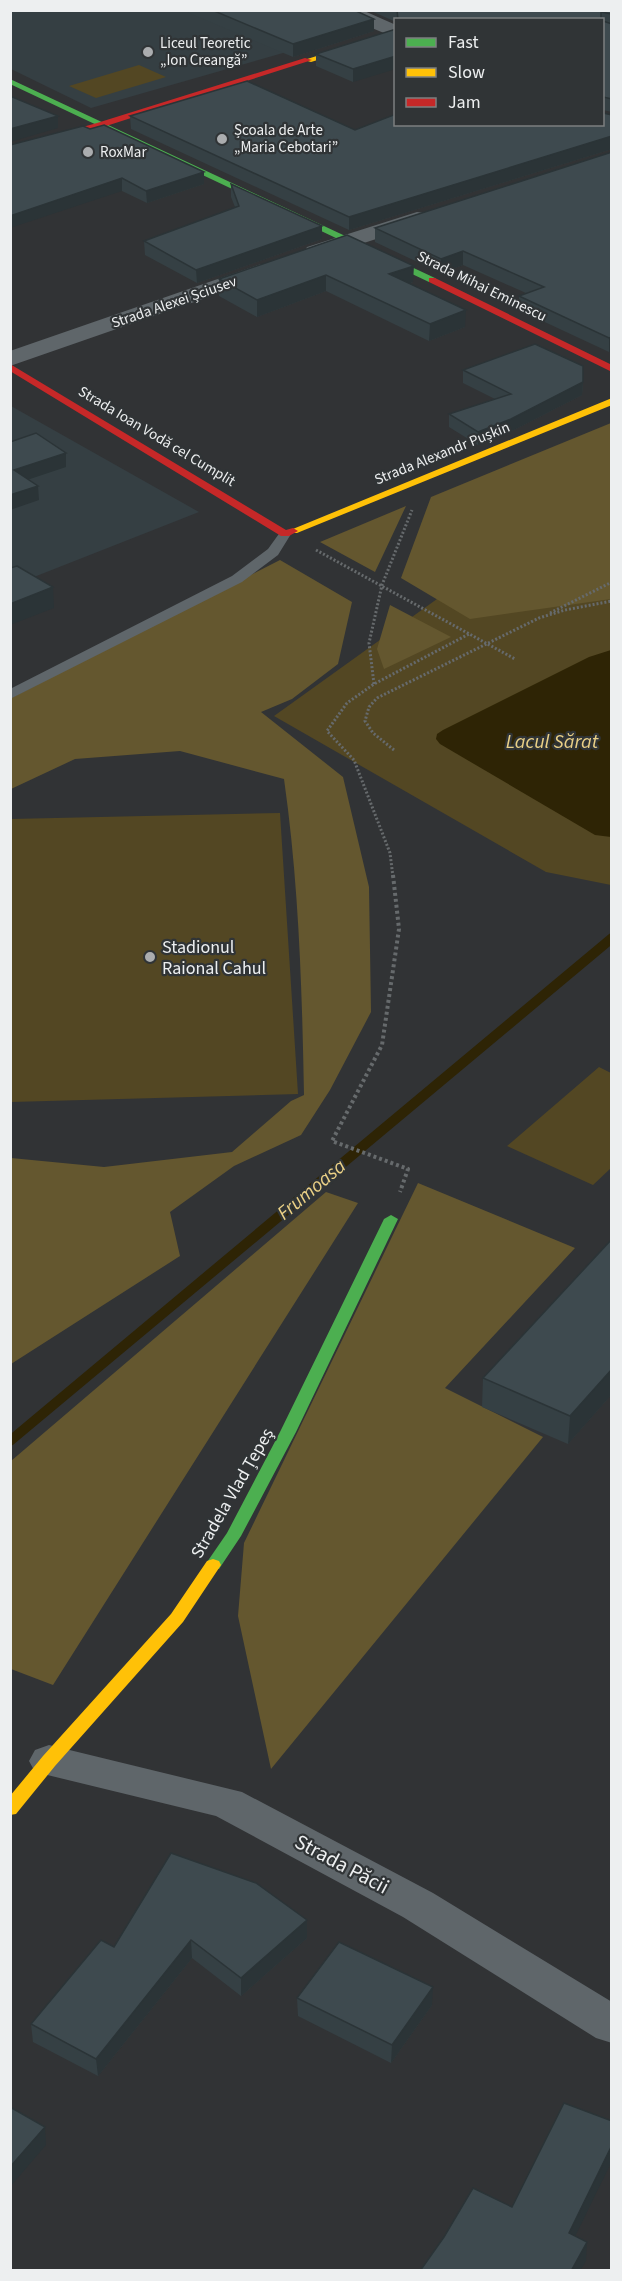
<svg xmlns="http://www.w3.org/2000/svg" width="622" height="2281" viewBox="0 0 622 2281" font-family="'Source Sans 3',sans-serif">
<style>
.built{fill:#353f43}
.green{fill:#534723}
.forest{fill:#64572f}
.water{fill:#2e2405}
.lines{fill:none;stroke-linecap:round;stroke-linejoin:round}
.stream{stroke:#2e2405;stroke-width:10}
.path-far1{stroke:#666a6c;stroke-width:3;stroke-dasharray:2 2;stroke-linecap:butt}
.path{stroke:#666a6c;stroke-width:4;stroke-dasharray:3 3;stroke-linecap:butt}
.lane{fill:#5f666a;fill-rule:evenodd}
.street{fill:#5f666a;fill-rule:evenodd}
.fast{fill:#4caf50;fill-rule:evenodd}
.slow{fill:#ffc107;fill-rule:evenodd}
.jam{fill:#c62828;fill-rule:evenodd}
.wall{fill:#354044}
.shaded-wall{fill:#2b3437}
.building{fill:#3e4a4f;stroke:#2b3437;stroke-width:1.5}
.poi-dot{fill:#abadaf;stroke:#303436;stroke-width:2}
.labels{text-anchor:middle;stroke-width:4.5;stroke-linejoin:round;paint-order:stroke}
.far-poi-label{font-size:15px;fill:#edeff0;stroke:#303436;text-anchor:start}
.far-street-label{font-size:15px;fill:#edeff0;stroke:#303436}
.poi-label{font-size:18px;fill:#edeff0;stroke:#303436;text-anchor:start}
.street-label{font-size:18px;fill:#edeff0;stroke:#303436}
.water-label{font-size:20px;font-style:italic;fill:#ead086;stroke:#303436}
.near-street-label{font-size:21px;fill:#edeff0;stroke:#303436}
</style>
<rect width="100%" height="100%" fill="#313335"/>
<path class="built" d="M10,11H289L346,35L91,108L11,69Z
M11,406L199,512L11,586Z"/>
<path class="green" d="M139,65L166,77L96,98L69,86Z
M611,522V885L546,872L274,716L437,599Z
M280,813L298,1094L11,1102V819Z
M599,1067L611,1073V1168L593,1185L507,1146Z"/>
<path class="forest" d="M611,423V599L470,619L401,578L431,497Z
M406,506L375,572L320,542Z
M280,560L352,602L338,664L292,699L261,712L343,777L369,887L371,1012L330,1090L301,1135L234,1166L170,1212L180,1256L11,1364V1158L104,1167L232,1152L291,1101L304,1095C302,988 299,885 284,779L180,751L75,759L11,789V698Z
M390,605L451,637L384,669L377,649Z
M418,1183L575,1248L445,1388L543,1437L271,1769L238,1616L244,1543Z
M326,1192L358,1203L53,1685L11,1669V1461Z"/>
<path class="water" d="M611,650V837L595,835L440,744L436,739L437,734L443,730L589,657Z"/>
<g class="lines">
<path class="stream" d="M10,1441L612,938"/>
<path class="path-far1" d="M316,550L515,659
M550,613L612,582
M374,684L369,643L382,585L412,510
M394,750L373,733L365,721L369,707L377,698L539,618L565,610L612,601
M393,877L390,853L354,760L327,731L347,703L374,684L469,634"/>
<path class="path" d="M393,875L399,929L382,1045L332,1141L408,1169L400,1192"/>
<path class="lane" d="M285,530L291,534L278,555L242,582L10,699V689L232,576L268,549L281,531Z"/>
<path class="street" d="M336,10H362L396,25V38L338,14Z
M417,212L425,213L428,218L425,223L315,259L307,257L304,252L307,247Z
M261,264L269,266L272,271L269,276L10,366V351Z
M49,1745L242,1792L433,1893L612,2002V2043L596,2038L403,1917L216,1816L35,1772L29,1761L35,1750Z"/>
<path class="fast" d="M10,79L435,278L437,280L429,282L10,84Z
M391,1215L398,1219L296,1432L241,1536L219,1569H207L205,1565L227,1533L280,1432L384,1219Z"/>
<path class="slow" d="M396,31V36L311,62L304,60Z
M612,398V405L297,533H289L288,531Z
M213,1559L219,1561L221,1565L183,1622L55,1766L16,1814L10,1815V1796L43,1756L171,1614L207,1561Z"/>
<path class="jam" d="M305,58L312,60L103,127L10,152V147L97,123Z
M429,278H435L612,365V372L429,282Z
M10,364L286,530L293,528L298,531L289,536H281L10,371Z"/>
</g>
<path class="wall" d="M188,10H354L374,31L293,57L189,13Z
M369,10H612V112L603,110V20H396V22Z
M396,29L353,82L316,66V54Z
M612,115V149L349,230L131,129L130,116L355,130Z
M10,145L204,184L147,203L122,191Z
M612,152V351L609,352L519,310V296L526,293L463,265L441,273L375,242V228Z
M231,184L322,226V239L197,283L145,255L144,241L235,207L231,197Z
M347,235L413,282L409,284L465,327L429,341L326,291L257,317L219,296V279Z
M463,370L583,382L582,395L510,432L478,445L449,427V414L495,399L463,383Z
M612,1239V1394L568,1444L482,1407L483,1378Z
M171,1853L307,1938L241,1996L192,1958L98,2076L33,2042L31,2024L114,1947Z
M297,1998L432,2005L391,2063L298,2016Z"/>
<path class="shaded-wall" d="M374,19V31L293,57V44Z
M396,56V69L353,82V69Z
M58,116V128L10,142V129Z
M612,136V149L349,230V217Z
M204,172V184L147,203L146,191Z
M122,178V191L10,228V216Z
M322,226V239L197,283L196,270Z
M463,251V265L441,273V259Z
M414,266L413,282L388,291L389,274Z
M326,275V291L257,317V300Z
M466,310L465,327L429,341L430,324Z
M612,337V351L609,352V338Z
M583,382L582,395L510,432L478,445V432Z
M66,453V467L15,484L14,470Z
M38,486L39,500L10,510V495Z
M53,587L54,608L10,625V604Z
M612,1369V1394L568,1444L570,1416Z
M307,1920V1938L241,1996V1978Z
M191,1940L192,1958L98,2076L96,2059Z
M433,1987L432,2005L391,2063L392,2045Z
M45,2127L46,2145L10,2187V2167Z
M612,2145V2161L567,2253L569,2233Z
M587,2242L586,2261L580,2271H571Z"/>
<path class="building" d="M212,10H354L374,19L293,44Z
M397,10H612V14L601,12V20H398Z
M603,21L612,24V99L603,97Z
M396,29V56L353,69L316,54Z
M247,81L355,130L396,114V124H603V113L612,115V136L349,217L130,116Z
M10,96L58,116L10,129Z
M104,125L204,172L146,191L122,178L10,216V145L83,126L90,129Z
M612,152V337L609,338L519,296L544,287L463,251L441,259L375,228Z
M231,184L322,226L196,270L144,241L239,206Z
M347,235L414,266L389,274L466,310L430,324L326,275L257,300L219,279Z
M535,344L583,366V382L511,419L478,432L449,414L511,394L463,370Z
M36,433L66,453L14,470L38,486L10,495V442Z
M17,566L53,587L10,604V568Z
M612,1239V1369L570,1416L483,1378Z
M171,1853L256,1883L307,1920L241,1978L191,1940L96,2059L31,2024L101,1940L114,1947Z
M339,1942L433,1987L392,2045L297,1998Z
M564,2103L612,2121V2145L569,2233L587,2242L571,2271H420L444,2237L473,2188L512,2207Z
M10,2107L45,2127L10,2167Z"/>
<g class="poi-dot">
<circle cx="148" cy="52" r="6"/>
<circle cx="222" cy="139" r="6"/>
<circle cx="88" cy="152" r="6"/>
<circle cx="150" cy="957" r="6"/>
</g>
<g class="labels">
<g class="far-poi-label">
<text x="160" y="48">Liceul Teoretic<tspan x="160" dy="17">„Ion Creangă”</tspan></text>
<text x="234" y="135">Școala de Arte<tspan x="234" dy="17">„Maria Cebotari”</tspan></text>
<text x="100" y="157">RoxMar</text>
</g>
<g class="far-street-label">
<text transform="translate(482 286) rotate(26)" y="5">Strada Mihai Eminescu</text>
<text transform="translate(174 302) rotate(-19)" y="5">Strada Alexei Șciusev</text>
<text transform="translate(157 436) rotate(31)" y="5">Strada Ioan Vodă cel Cumplit</text>
<text transform="translate(442 453) rotate(-22)" y="5">Strada Alexandr Pușkin</text>
</g>
<g class="poi-label">
<text x="162" y="953">Stadionul<tspan x="162" dy="21">Raional Cahul</tspan></text>
</g>
<g class="street-label">
<text transform="translate(232 1493) rotate(-60)" y="6">Stradela Vlad Țepeş</text>
</g>
<g class="water-label">
<text x="552" y="748">Lacul Sărat</text>
<text transform="translate(311 1189) rotate(-40)" y="7">Frumoasa</text>
</g>
<g class="near-street-label">
<text transform="translate(342 1864) rotate(28)" y="7">Strada Păcii</text>
</g>
</g>
<rect width="622" height="2281" fill="none" stroke="#edeff0" stroke-width="24"/>
<rect x="394" y="18" width="210" height="108" fill="#303436" stroke="#7c7f80" stroke-width="1.5"/>
<rect x="406" y="38" width="30" height="9" fill="#4caf50" stroke="#7c7f80" stroke-width="1.5"/>
<text x="448" y="48" font-size="18" fill="#edeff0">Fast</text>
<rect x="406" y="68" width="30" height="9" fill="#ffc107" stroke="#7c7f80" stroke-width="1.5"/>
<text x="448" y="78" font-size="18" fill="#edeff0">Slow</text>
<rect x="406" y="98" width="30" height="9" fill="#c62828" stroke="#7c7f80" stroke-width="1.5"/>
<text x="448" y="108" font-size="18" fill="#edeff0">Jam</text>
</svg>
